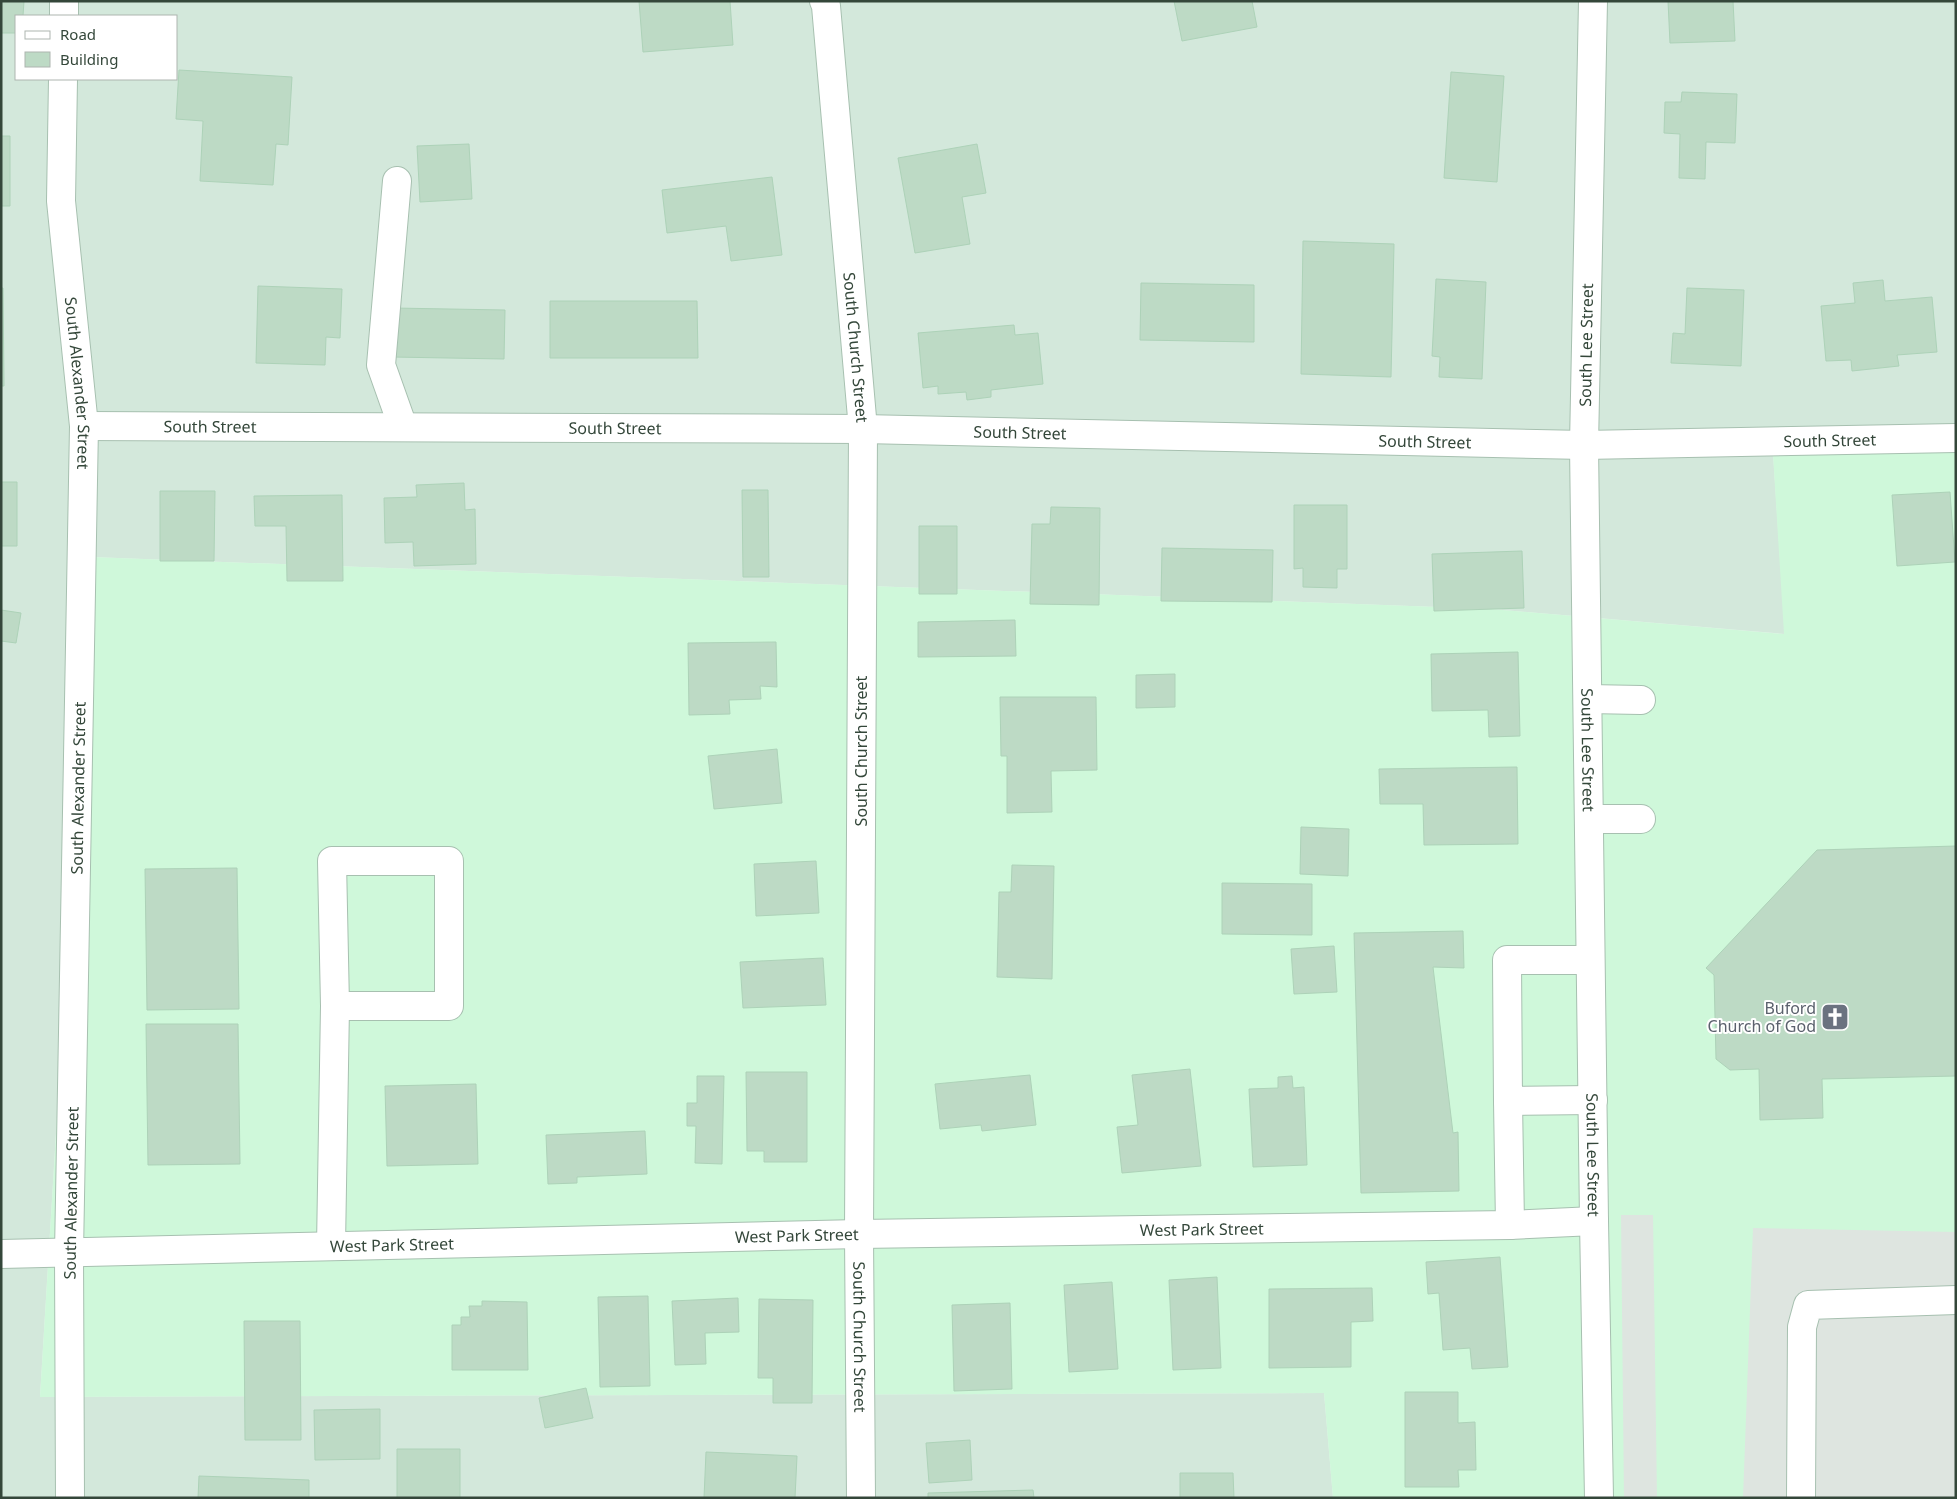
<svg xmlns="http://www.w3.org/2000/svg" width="1957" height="1499" viewBox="0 0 1957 1499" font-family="'Noto Sans',sans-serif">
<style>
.residential{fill:#d3e8db;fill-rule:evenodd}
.commercial{fill:#cff8da}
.parking{fill:#dee5e0}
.building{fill:#bddac5;stroke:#add2b8}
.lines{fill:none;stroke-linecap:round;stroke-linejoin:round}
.minor-casing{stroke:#a7c0b0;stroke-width:30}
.minor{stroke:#fff;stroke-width:28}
.labels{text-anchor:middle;stroke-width:4;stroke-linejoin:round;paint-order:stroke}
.street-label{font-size:16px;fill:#34473a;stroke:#fff}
.worship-label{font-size:16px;fill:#5b616d;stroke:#fff;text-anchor:end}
</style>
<rect width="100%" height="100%" fill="#e6f4eb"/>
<path class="residential" d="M1,1H1956V430L1772,438L1785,634L1491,609L91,557L40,1397L1324,1393L1333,1498H1ZM16,16H176V79H16Z"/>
<path class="commercial" d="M1956,430V1498H1333L1324,1393L40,1397L91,557L1491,609L1784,634L1772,438Z"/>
<path class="parking" d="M1621,1215H1653L1657,1498H1624Z
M1753,1228L1956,1232V1498H1743Z"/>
<path class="building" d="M1,1H24L23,16H16V33H1Z
M639,1H730L733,45L643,52Z
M1174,1H1252L1257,27L1182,41Z
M1668,1H1733L1735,41L1670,43Z
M179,70L292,77L288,145L276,144L273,185L200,181L203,121L176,119Z
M1451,72L1504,76L1497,182L1444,178Z
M1682,92L1737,94L1735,143L1706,142L1705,179L1679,178L1680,134L1664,133L1665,102H1681Z
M1,136H10V206H1Z
M469,144L472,199L420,202L417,146Z
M977,144L986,193L962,197L970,244L915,253L898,158Z
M772,177L782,255L731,261L726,226L667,233L662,190Z
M1303,241L1394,244L1391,377L1301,374Z
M1436,279L1486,282L1482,379L1439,377L1440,357L1432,356Z
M1883,280L1885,301L1932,297L1937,352L1897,355L1899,366L1852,371L1851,360L1826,361L1821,306L1855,303L1853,283Z
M1141,283L1254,285V342L1140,340Z
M258,286L342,289L340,338L326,337L325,365L256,363Z
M1,288H3L4,386H1Z
M1687,288L1744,290L1741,366L1671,363L1673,333L1685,334Z
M550,301H697L698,358H550Z
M393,308L505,310L504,359L392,357Z
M1014,325L1015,335L1038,333L1043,384L991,390V397L967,400L966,392L938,394V386L923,388L918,333Z
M1,482H17V546H1Z
M464,483L465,510L475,509L476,564L414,566L413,542L385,543L384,498L417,497L416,485Z
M742,490H768L769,577H743Z
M160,491H215L214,561H160Z
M1950,492L1955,562L1897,566L1892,495Z
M342,495L343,581H287L286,526H255L254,496Z
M1294,505H1347V569H1337V588L1303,587V568L1294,569Z
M1051,507L1100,508L1099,605L1030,604L1032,524H1050Z
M919,526H957V594H919Z
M1162,548L1273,550L1272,602L1161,601Z
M1522,551L1524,608L1434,611L1432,554Z
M1,610L21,613L16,643L1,641Z
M1015,620L1016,656L918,657V622Z
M776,642L777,687L760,686L761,699L729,700L730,714L689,715L688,643Z
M1518,652L1520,736L1489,737L1488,710L1432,711L1431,654Z
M1175,674V707L1136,708V675Z
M1000,697H1096L1097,770L1051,771L1052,812L1007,813V756H1001Z
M777,749L782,803L714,809L708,756Z
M1517,767L1518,844L1424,845L1423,804H1380L1379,769Z
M1301,827L1349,829L1348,876L1300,874Z
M1956,846V1076L1822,1079L1823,1118L1760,1120L1759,1069L1730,1070L1716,1059L1714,975L1706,968L1817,850Z
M816,861L819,913L756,916L754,864Z
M1012,865L1054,866L1052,979L997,977L999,892H1011Z
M237,868L239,1009L147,1010L145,869Z
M1222,883L1312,884V935L1222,934Z
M1463,931L1464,968L1433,967L1453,1133L1458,1132L1459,1191L1361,1193L1354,933Z
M1334,946L1337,992L1294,994L1291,949Z
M823,958L826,1005L743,1008L740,962Z
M146,1024H238L240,1164L148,1165Z
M1190,1069L1201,1166L1122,1173L1117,1127L1138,1125L1132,1075Z
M746,1072H807V1162H764V1151H747Z
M1030,1075L1036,1125L982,1131L981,1125L940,1129L935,1084Z
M697,1076H724L722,1164L695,1163L696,1126H687V1103H697Z
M1292,1076L1293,1088L1304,1087L1307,1165L1253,1167L1249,1089L1278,1088V1077Z
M476,1084L478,1164L387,1166L385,1086Z
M645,1131L647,1174L577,1177V1183L548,1184L546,1135Z
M1500,1257L1508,1367L1472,1369L1470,1348L1443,1350L1439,1293L1428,1294L1426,1262Z
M1217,1277L1221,1368L1173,1370L1169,1280Z
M1112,1282L1118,1369L1069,1372L1064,1285Z
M1372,1288L1373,1321L1351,1322V1367L1269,1368V1289Z
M648,1296L650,1386L600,1387L598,1297Z
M738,1298L739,1332L705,1333L706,1364L675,1365L672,1301Z
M759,1299L813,1300L812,1403H773V1378H758Z
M482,1301L527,1302L528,1370H452V1325H461V1317H470L469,1306H482Z
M1010,1303L1012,1389L954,1391L952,1305Z
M244,1321H300L301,1440H245Z
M586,1388L593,1418L545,1428L539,1398Z
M1405,1392H1458V1423L1475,1422L1476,1470H1458L1459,1487H1405Z
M380,1409V1459L315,1460L314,1410Z
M970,1440L972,1480L929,1483L926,1443Z
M397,1449H460V1498H397Z
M706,1452L797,1456L795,1498H704Z
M1180,1473H1233L1234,1498H1180Z
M199,1476L309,1480V1498H198Z
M1033,1490L1034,1498H928V1493Z"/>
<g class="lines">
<defs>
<g id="minor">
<path id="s1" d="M824,1L826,6L863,429L859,1234L861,1498"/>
<path id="s2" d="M1593,1L1584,445L1594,1221L1599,1498"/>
<path d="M64,16V1"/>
<path id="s3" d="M63,79L61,201L84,426L69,1253L70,1498"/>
<path d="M397,181L381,365L403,427"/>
<path id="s4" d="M84,426L863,429L1584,445L1956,438"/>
<path d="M1588,699L1641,700"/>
<path d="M1589,819H1641"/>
<path d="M1590,960H1507L1508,1101L1593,1100"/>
<path d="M1508,1101L1510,1225"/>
<path d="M331,1246L335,1006L332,861H449V1006H335"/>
<path id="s5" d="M1,1254L859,1234L1510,1225L1594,1221"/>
<path d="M1801,1498L1802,1327L1808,1305L1956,1300"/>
</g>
</defs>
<use href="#minor" class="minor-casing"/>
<use href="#minor" class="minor"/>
</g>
<defs>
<symbol id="church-square" viewBox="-11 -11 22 22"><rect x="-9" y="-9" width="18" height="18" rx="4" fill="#6b7280" stroke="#fff"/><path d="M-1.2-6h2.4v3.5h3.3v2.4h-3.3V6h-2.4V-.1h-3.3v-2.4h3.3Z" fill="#fff"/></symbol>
</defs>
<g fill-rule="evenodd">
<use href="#church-square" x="1819" y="1001" width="32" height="32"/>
</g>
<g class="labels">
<g class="street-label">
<text transform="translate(1586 345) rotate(-89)" y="6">South Lee Street</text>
<text dy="6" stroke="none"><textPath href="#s1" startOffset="348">South Church Street</textPath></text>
<text dy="6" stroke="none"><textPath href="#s3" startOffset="305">South Alexander Street</textPath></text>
<text dy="6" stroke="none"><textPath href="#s4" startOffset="126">South Street</textPath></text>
<text dy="6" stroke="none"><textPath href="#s4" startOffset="531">South Street</textPath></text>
<text dy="6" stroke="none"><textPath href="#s4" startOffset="936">South Street</textPath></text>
<text dy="6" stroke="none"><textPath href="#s4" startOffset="1746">South Street</textPath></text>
<text dy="6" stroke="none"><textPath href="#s4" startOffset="1341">South Street</textPath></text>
<text dy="6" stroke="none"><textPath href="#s2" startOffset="749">South Lee Street</textPath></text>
<text transform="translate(861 751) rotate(-90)" y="6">South Church Street</text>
<text transform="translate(78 788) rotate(-89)" y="6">South Alexander Street</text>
<text dy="6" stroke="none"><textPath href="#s2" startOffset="1154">South Lee Street</textPath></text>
<text transform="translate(71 1193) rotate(-89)" y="6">South Alexander Street</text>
<text dy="6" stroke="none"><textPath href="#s5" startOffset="1201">West Park Street</textPath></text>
<text dy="6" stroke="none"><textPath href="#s5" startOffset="796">West Park Street</textPath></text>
<text dy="6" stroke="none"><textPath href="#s5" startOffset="391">West Park Street</textPath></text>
<text dy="6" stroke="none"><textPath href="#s1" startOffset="1338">South Church Street</textPath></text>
</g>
<g class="worship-label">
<text x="1816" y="1014">Buford<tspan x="1816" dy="18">Church of God</tspan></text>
</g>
</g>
<rect width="1957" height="1499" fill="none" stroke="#34473a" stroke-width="5"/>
<rect x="15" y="15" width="162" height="65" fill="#ffffff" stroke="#aeb5b0"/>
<rect x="25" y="31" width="25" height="8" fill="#ffffff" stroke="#aeb5b0"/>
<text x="60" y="40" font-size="15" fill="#34473a">Road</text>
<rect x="25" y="52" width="25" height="15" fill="#bddac5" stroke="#aeb5b0"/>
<text x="60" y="65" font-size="15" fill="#34473a">Building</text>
</svg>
